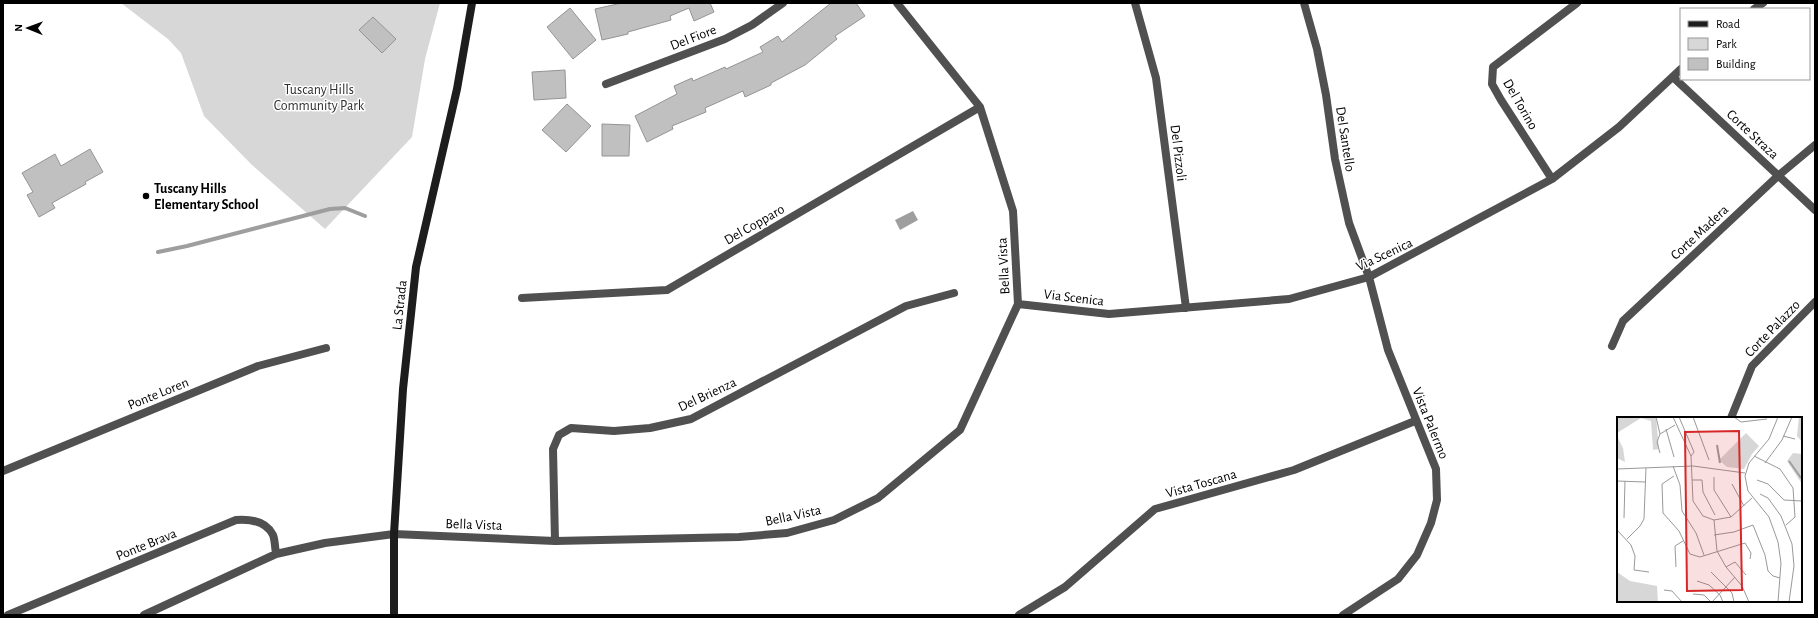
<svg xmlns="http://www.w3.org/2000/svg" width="1818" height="618" viewBox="0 0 1818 618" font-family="'Alegreya Sans',sans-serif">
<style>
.green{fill:#d7d7d7}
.water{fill:#9e9e9e}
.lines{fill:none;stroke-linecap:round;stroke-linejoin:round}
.stream{stroke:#9e9e9e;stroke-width:4}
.building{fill:#c0c0c0;stroke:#949494}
.street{stroke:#505050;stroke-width:8}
.secondary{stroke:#1d1d1d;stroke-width:8}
.poi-dot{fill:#000;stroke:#fff;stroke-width:1.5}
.labels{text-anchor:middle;stroke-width:3;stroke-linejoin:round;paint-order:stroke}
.street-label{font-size:14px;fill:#000;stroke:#fff}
.park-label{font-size:14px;fill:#2e2e2e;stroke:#fff}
.poi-label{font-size:14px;font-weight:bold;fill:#000;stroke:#fff;text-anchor:start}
.inset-river{fill:none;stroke:#9e9e9e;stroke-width:2}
.inset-road{fill:none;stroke:#999;stroke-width:1}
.view{fill:#d62828;fill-opacity:0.15;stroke:#d62828;stroke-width:2}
.inset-edge{fill:none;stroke:#000;stroke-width:2}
</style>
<rect width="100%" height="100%" fill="#fff"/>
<path class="green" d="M121,3H440L425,59L412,137L325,229L251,164L204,116L181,53L168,39Z"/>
<path class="water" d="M913,211L918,220L900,230L895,220Z"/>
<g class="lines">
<path class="stream" d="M158,252L187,246L330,209L345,208L365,216"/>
</g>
<path class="building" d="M622,3H710L714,12L694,21L689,8L670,16L671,20L628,32V34L602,40L595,9Z
M831,3H856L865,16L835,36L837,39L805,65L771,83V85L745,97L743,91L705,108L706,112L672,126L673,129L647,142L635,116L677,94L674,86L692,78L693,81L725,67L726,69L763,52L760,47L778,36L782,42Z
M570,8L596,40L573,59L547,27Z
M373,17L396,39L382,53L359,30Z
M565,70L566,98L534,100L532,72Z
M567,104L591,126L566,152L542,130Z
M602,124L630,125L629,156H602Z
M90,149L103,172L85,182L86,184L52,203L55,208L39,217L27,195L33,192L22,173L55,154L61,166Z"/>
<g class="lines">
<path class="street" d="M1135,3L1156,78L1186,308
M1304,3L1317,49L1326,95L1335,159L1349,223L1369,277L1388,350L1436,469L1437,500L1431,523L1417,555L1398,579L1343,615
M1754,9L1763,3
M1673,77L1815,210
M606,84L725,39L752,25L783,3
M1552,179L1501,100L1492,84L1493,67L1577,3
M522,298L667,290L980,107
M1018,304L1109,314L1289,299L1369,277L1552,179L1619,127L1681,69
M1612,346L1623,321L1779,175L1815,145
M1731,418L1752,366L1815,302
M3,471L258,366L326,348
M555,541L553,449L559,435L571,428L614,431L650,428L691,419L906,306L954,293
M8,615L236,520C249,519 266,521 273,535C275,540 275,548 276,554
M144,615L276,554L325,543L394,534L555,541L739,537L787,533L834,520L878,498L960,430L1018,304L1013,211L980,107L897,3
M1019,615L1065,587L1155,509L1294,470L1415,421"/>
<path class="secondary" d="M394,615V534L403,389L416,267L457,89L472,3"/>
</g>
<circle class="poi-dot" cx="146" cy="196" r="4"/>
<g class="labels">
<g class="street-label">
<text transform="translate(693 37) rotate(-21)" y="5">Del Fiore</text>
<text transform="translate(1521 104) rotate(60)" y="5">Del Torino</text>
<text transform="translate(1753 134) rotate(43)" y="5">Corte Straza</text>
<text transform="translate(1346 139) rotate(81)" y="5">Del Santello</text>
<text transform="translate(1179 153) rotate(83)" y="5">Del Pizzoli</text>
<text transform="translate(754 224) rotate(-30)" y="5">Del Copparo</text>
<text transform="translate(1699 232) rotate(-43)" y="5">Corte Madera</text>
<text transform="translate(1384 254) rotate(-25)" y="5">Via Scenica</text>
<text transform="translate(1003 266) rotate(-93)" y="5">Bella Vista</text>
<text transform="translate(1074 297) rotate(7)" y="5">Via Scenica</text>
<text transform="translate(399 305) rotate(-84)" y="5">La Strada</text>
<text transform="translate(1772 328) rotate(-46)" y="5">Corte Palazzo</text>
<text transform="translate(158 393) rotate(-22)" y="5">Ponte Loren</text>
<text transform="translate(707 394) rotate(-25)" y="5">Del Brienza</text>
<text transform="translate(1431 423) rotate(68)" y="5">Vista Palermo</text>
<text transform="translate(1201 483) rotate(-16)" y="5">Vista Toscana</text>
<text transform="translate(793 515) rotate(-12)" y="5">Bella Vista</text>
<text transform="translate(474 524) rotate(2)" y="5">Bella Vista</text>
<text transform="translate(146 544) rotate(-22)" y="5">Ponte Brava</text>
</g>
<g class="park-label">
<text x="319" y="94">Tuscany Hills<tspan x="319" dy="16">Community Park</tspan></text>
</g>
<g class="poi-label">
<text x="154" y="193">Tuscany Hills<tspan x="154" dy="16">Elementary School</tspan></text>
</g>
</g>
<g transform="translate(1617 417)">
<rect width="185" height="185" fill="#fff"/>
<path d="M0,0H39L42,32L36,33L34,4L24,1L0,16ZM182,0H185V25L180,19ZM129,16L142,29L135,37L127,52L110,50L102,43ZM0,19L6,31L8,45L0,41ZM176,36L185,37V67L170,44ZM0,155L13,164L40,169L41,185H0Z" fill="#d7d7d7"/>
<path class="inset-river" d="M100,28L103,46M172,44L184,61"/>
<path class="inset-road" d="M39,0L43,17M56,0L74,39L76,84L86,99L97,103L114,100L135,81M62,0L77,35L74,39M76,0L92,43M117,0L124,5L150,2M161,0L152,22L132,46L128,59L131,74L152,100L161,125L164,146L161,185M49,12L57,40M166,19L178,22M43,36L40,25L43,17L58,8M137,39L163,52L176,71L178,100L169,108M148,46L165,23L175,0M56,49L63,68L65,94L79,116L87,138M0,52L76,49L128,56M57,59L45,67L46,96L62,114L73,137L83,140L128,126L134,136L133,142M97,60V73L114,100M75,63H85L86,75L98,98M140,63L151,67L167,83L185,84M0,64L28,65M115,67L127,89M143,77L151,81L164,99L175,127L177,149L172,185M7,101L8,64M97,103L100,134L109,150L125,169L132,185M0,113L14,128L18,139L17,153L32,155M97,118L117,115L136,108L148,138L151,154L156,159L163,161M10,122L23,109L27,102L29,51M59,150L58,129L66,124M109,150L118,145L129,158M94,155L115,176L117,185M80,164L92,168L103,178L106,185M47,173L55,174L65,185M76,177L87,178L94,185M95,185L118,160"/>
<path class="view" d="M122,14L125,173L70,174L68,15Z"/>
<rect width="185" height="185" class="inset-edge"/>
</g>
<rect width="1818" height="618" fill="none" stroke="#000000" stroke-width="8"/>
<rect x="1680" y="8" width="130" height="72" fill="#ffffff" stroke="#999999"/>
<rect x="1688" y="21" width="20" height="6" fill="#1d1d1d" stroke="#999999"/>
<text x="1716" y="28" font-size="12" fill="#000000">Road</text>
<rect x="1688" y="38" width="20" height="12" fill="#d7d7d7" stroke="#999999"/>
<text x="1716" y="48" font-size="12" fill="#000000">Park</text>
<rect x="1688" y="58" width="20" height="12" fill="#c0c0c0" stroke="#999999"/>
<text x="1716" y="68" font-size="12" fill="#000000">Building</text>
<g transform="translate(28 28) rotate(271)" stroke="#ffffff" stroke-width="3" paint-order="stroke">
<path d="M0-3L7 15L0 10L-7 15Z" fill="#000000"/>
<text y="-6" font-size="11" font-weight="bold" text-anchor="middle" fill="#000000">N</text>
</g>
</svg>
